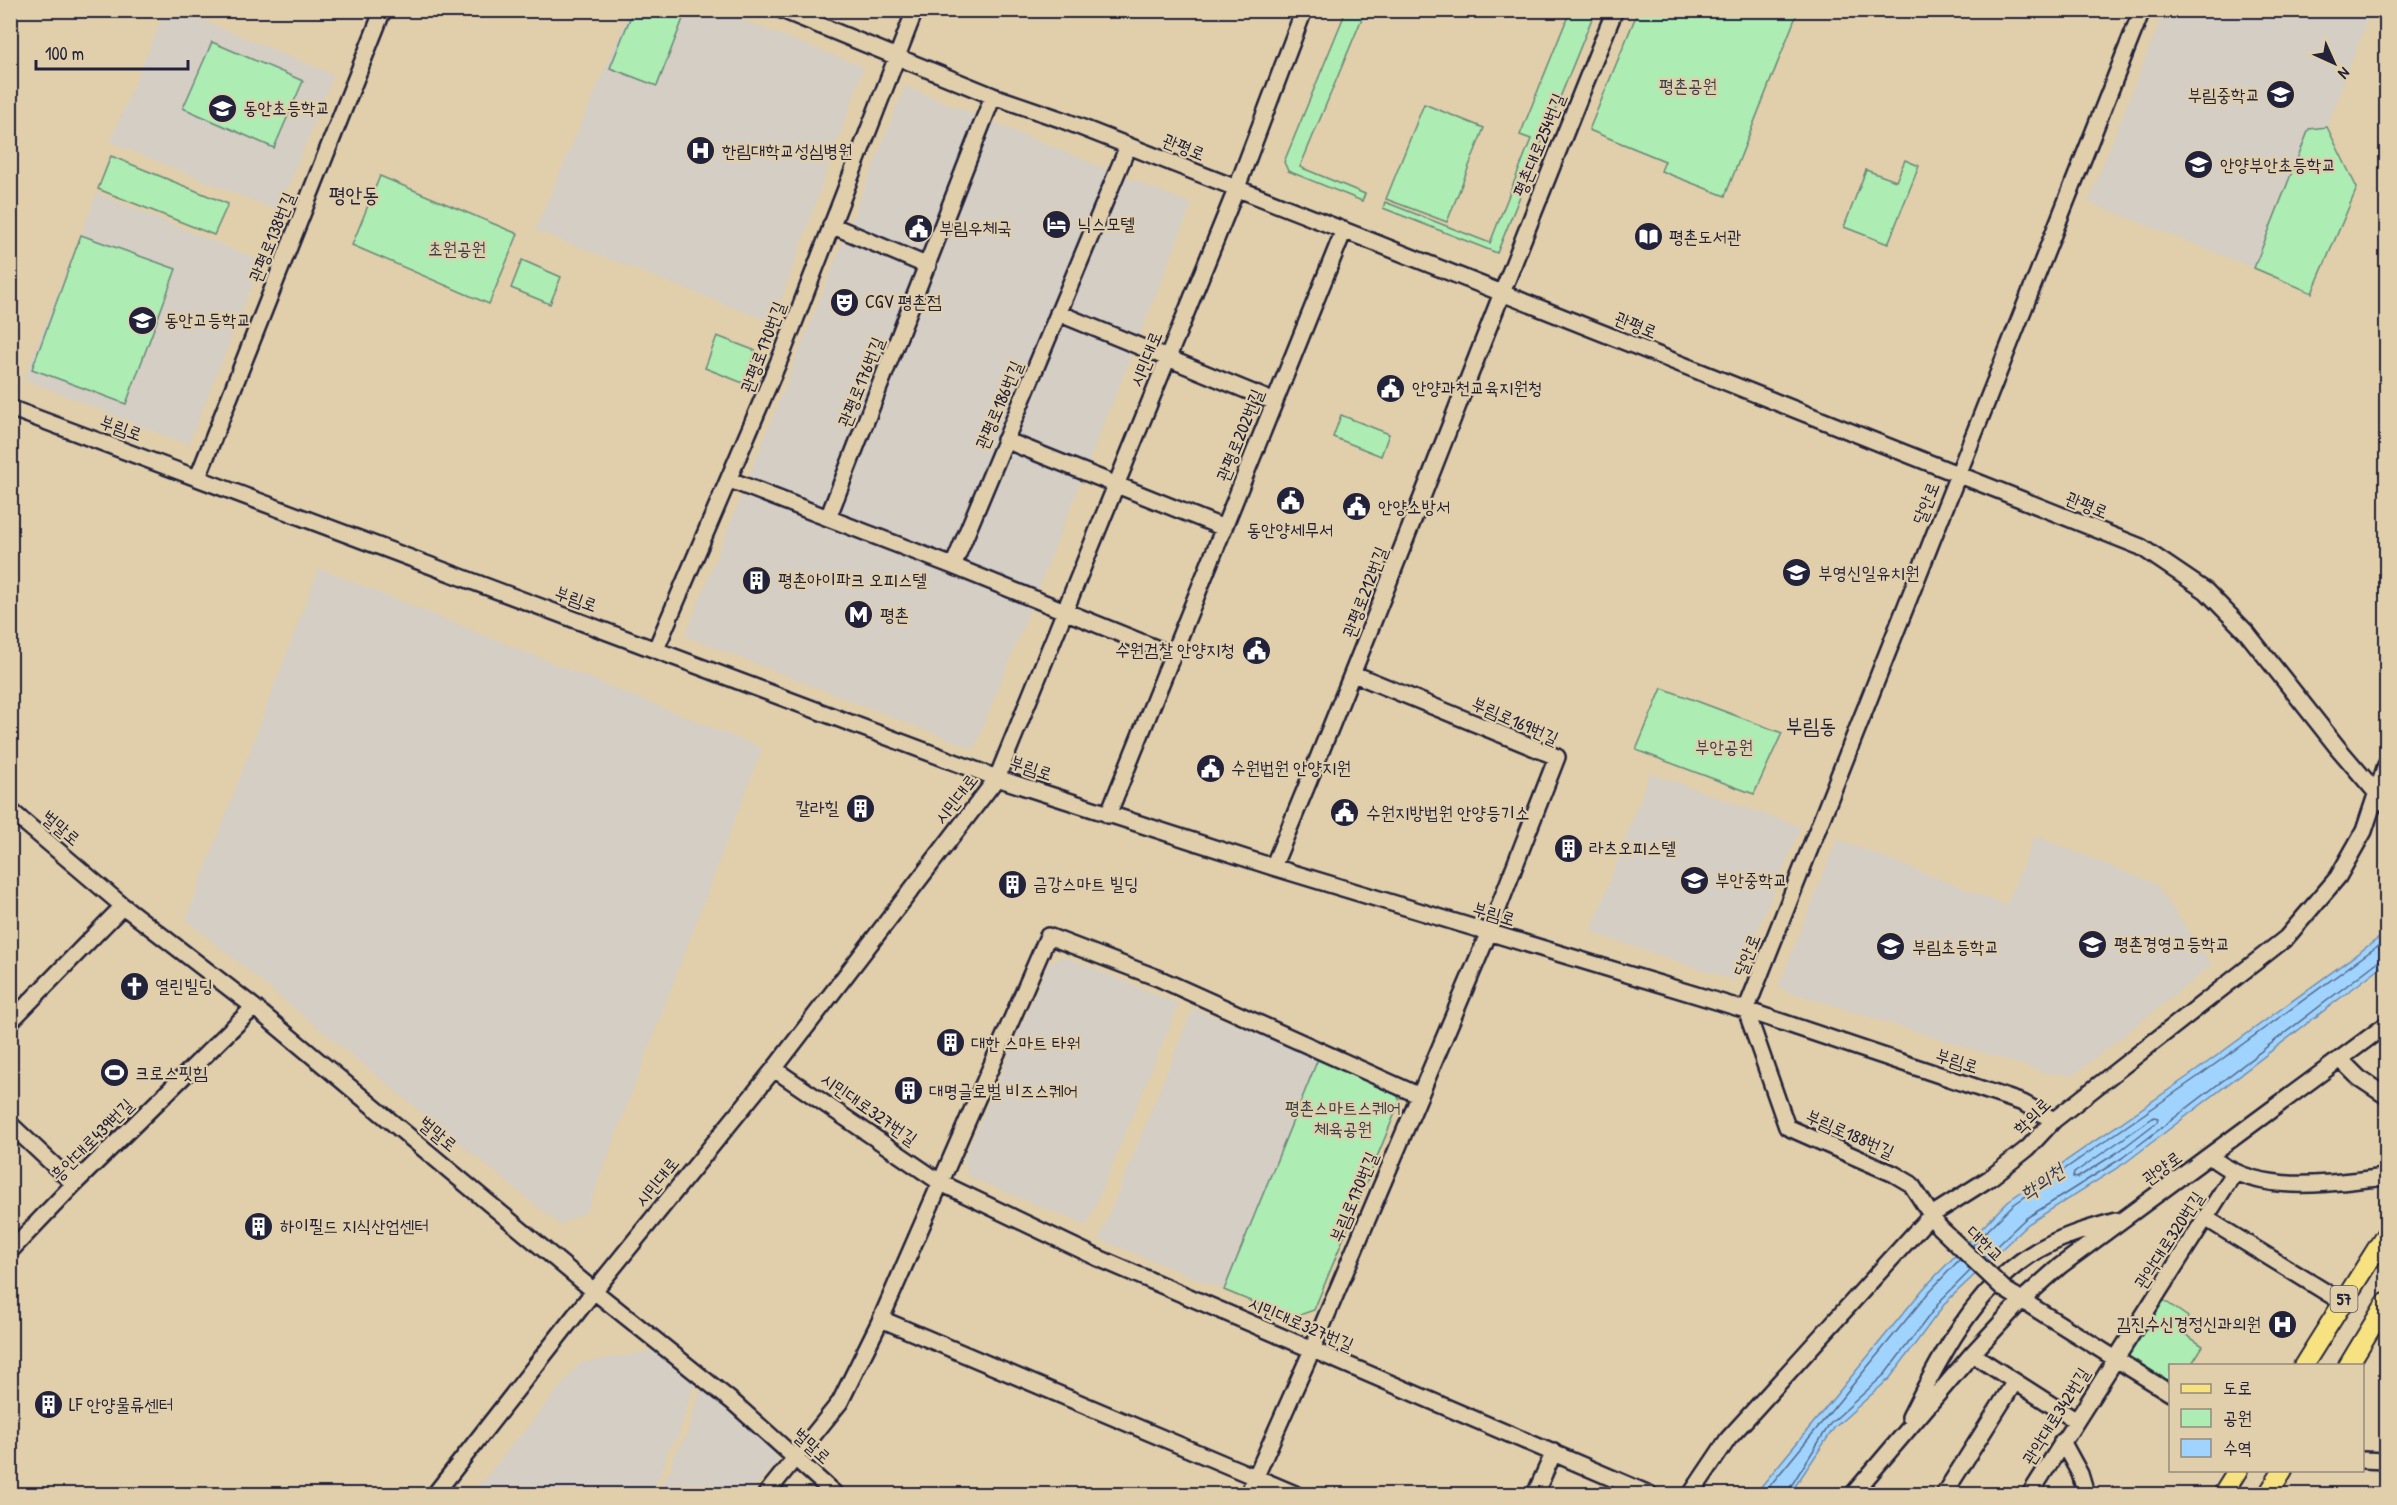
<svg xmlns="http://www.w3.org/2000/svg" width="2397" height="1505" viewBox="0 0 2397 1505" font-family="'Patrick Hand','Poor Story',sans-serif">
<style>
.built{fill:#d4cec4}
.green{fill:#adecb3;stroke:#688777;stroke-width:1.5}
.water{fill:#a0d4fe;stroke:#6e8db0;stroke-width:1.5}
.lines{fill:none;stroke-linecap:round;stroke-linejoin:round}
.shore{stroke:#546989;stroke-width:1.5}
.minor-casing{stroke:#22223b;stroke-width:20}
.major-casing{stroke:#22223b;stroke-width:22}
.minor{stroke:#e1cfac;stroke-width:15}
.major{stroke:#f7e281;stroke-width:18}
.minor-bridge-casing{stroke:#22223b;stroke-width:20;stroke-linecap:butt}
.minor-bridge{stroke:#e1cfac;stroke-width:15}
.labels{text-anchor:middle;stroke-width:4.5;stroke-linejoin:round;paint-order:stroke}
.shield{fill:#e1cfac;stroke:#5b565d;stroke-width:1.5}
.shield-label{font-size:16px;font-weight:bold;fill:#22223b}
.park-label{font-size:18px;fill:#37404d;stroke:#e1cfac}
.poi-label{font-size:18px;fill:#22223b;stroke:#e1cfac;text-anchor:start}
.street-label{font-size:18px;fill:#22223b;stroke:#e1cfac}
.water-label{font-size:20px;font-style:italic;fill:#353d58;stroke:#e1cfac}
.quarter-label{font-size:21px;fill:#22223b;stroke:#e1cfac}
</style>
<rect width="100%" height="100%" fill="#e1cfac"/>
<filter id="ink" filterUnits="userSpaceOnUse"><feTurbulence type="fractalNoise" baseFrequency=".0167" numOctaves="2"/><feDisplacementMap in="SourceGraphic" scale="12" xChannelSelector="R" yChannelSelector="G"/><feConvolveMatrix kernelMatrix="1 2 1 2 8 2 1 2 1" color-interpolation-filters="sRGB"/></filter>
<g filter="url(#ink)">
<path class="built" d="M165,11H181L334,75L278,211L110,142Z
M630,11H718L864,67L773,323L535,230Z
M2164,11H2371L2327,127L2309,129L2254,268L2088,202Z
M905,86L1192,204L974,749L685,636Z
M97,193L262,261L188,445L24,379Z
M319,568L762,748L587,1211L560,1225L186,920Z
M1650,773L1801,827L1736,981L1591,932Z
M2035,836L2156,884L2212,965L2074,1075L2047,1073L1778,988L1837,839L2006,905Z
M1064,956L1179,1004L1087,1226L968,1176L964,1159L1048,964Z
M1193,1008L1318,1059L1224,1290L1099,1239Z
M658,1350L694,1383L678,1438L667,1451L664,1468L649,1494H472L580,1363Z
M701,1388L772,1443L778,1462L747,1494H655L671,1470L674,1454L687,1435Z"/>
<path class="green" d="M633,11H686L657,86L610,68Z
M1346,11H1365L1300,167L1365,194L1362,201L1288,171L1284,162Z
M1570,11H1595L1497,253L1383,208L1385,202L1490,243L1531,139L1520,135Z
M1638,11H1798L1725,196L1661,171L1665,161L1589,130Z
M212,42L303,81L274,148L183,108Z
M1424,104L1484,128L1447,222L1386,199Z
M2327,127L2357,188L2312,293L2254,268L2309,129Z
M111,156L228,204L214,235L98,189Z
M1905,160L1919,166L1888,244L1844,227L1866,170L1896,181Z
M380,176L518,234L489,304L352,245Z
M81,235L176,269L126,404L32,369Z
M522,260L561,277L550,304L511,288Z
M717,336L756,351L743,383L705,368Z
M1341,415L1389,434L1381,456L1333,437Z
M1662,688L1782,733L1754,794L1636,750Z
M1318,1059L1393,1088L1400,1101L1314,1310L1291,1318L1224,1290Z
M2159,1297L2188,1317L2180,1331L2203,1346L2191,1365L2170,1366V1390L2121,1359Z"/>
<path class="water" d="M2386,930V963L2125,1163L2028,1224L1946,1302L1890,1378L1834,1428L1790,1494H1755L1924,1288L2008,1201L2193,1073L2383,935Z"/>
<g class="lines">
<path class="shore" d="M2154,1117L2158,1118L2157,1122L2118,1152L2077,1178L2073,1177L2074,1173Z
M1972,1246L2013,1205L2196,1078L2386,940
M1984,1258L2025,1219L2122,1158L2380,960L2386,959
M1763,1494L1929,1292L1960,1259
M1786,1494L1830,1424L1885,1374L1942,1299L1971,1270"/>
<defs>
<path id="minor" d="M782,10L993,96L1060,119L1361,237L2141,547L2206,591L2247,633L2338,748L2386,804
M1128,146L953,566L1173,655
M831,225L928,266
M1058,313L1275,402
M10,408L997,778L1273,867L1746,1010L2023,1103L2054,1120
M1005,440L1224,528
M198,477L383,10
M730,480L828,518L993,96
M828,518L953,566
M656,649L784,349L915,10
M10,810L123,906L254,1007L594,1291L734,1403L835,1494
M1108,815L1344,230
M1273,867C1392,584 1498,295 1615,10
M10,1022L123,906
M2341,1060L2359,1078L2386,1096
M774,1069L941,1183L1096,1257L1649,1494
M10,1124L74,1184
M2210,1156C2257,1197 2329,1183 2386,1177
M2207,1219L2342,1302
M1939,1227L1911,1184L1894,1174L1787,1127L1746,1010L2142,10
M10,1251L74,1184L254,1007
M2004,1289L2170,1393
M881,1319L1295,1494
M1972,1354L2075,1420
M1910,1417C1940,1357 1973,1292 2030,1255C2055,1238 2087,1229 2116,1221
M2062,1441L2080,1474L2086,1494
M2362,1460L2386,1461
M435,1494L594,1291L774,1069L997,778L1236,190L1304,10
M766,1494L840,1402L881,1319L1048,936L1158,978L1418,1095
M1248,1494L1312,1350L1489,932L1557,757L1354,674
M1535,1494L1554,1452
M1691,1494L1728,1439L1930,1216L1990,1178L2028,1148L2054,1120L2286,938L2338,877L2364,831L2386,765
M1853,1494L1972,1354L2023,1299L2060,1266L2386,1025
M1944,1494L2014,1383
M2030,1494L2234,1173"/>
<path id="major" d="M2303,1366L2386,1234
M2348,1366L2386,1303
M2223,1494L2238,1470
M2268,1494L2283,1470"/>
</defs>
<use href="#minor" class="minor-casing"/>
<use href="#major" class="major-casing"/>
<use href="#minor" class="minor"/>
<use href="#major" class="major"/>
<defs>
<path id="minor-bridge" d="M1939,1227L2004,1289"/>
</defs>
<use href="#minor-bridge" class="minor-bridge-casing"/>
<use href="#minor-bridge" class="minor-bridge"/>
</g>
</g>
<defs>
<symbol id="school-disc" viewBox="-11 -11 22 22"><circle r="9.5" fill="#22223b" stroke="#e1cfac"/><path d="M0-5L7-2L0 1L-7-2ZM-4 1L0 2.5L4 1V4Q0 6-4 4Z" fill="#fff"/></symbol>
<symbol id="hospital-disc" viewBox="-11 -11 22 22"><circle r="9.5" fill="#22223b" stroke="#e1cfac"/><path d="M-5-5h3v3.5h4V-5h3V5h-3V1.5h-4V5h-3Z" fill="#fff"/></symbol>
<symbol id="hotel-disc" viewBox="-11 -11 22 22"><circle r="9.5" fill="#22223b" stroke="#e1cfac"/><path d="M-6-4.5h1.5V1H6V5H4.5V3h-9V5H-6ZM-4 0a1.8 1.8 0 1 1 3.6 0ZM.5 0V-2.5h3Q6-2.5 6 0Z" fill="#fff"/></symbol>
<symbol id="civic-disc" viewBox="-11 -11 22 22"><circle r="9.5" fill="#22223b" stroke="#e1cfac"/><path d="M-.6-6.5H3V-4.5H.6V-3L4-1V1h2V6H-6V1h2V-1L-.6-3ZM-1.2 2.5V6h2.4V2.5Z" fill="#fff"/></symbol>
<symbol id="library-disc" viewBox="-11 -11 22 22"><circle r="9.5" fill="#22223b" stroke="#e1cfac"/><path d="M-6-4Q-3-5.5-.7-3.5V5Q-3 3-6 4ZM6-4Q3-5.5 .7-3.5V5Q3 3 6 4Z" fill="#fff"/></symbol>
<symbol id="theatre-disc" viewBox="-11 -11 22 22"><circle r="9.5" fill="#22223b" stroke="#e1cfac"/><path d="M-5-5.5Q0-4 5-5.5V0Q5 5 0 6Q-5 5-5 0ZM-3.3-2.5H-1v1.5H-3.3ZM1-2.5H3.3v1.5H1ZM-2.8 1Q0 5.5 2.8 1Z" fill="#fff"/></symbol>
<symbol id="building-disc" viewBox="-11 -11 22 22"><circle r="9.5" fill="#22223b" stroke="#e1cfac"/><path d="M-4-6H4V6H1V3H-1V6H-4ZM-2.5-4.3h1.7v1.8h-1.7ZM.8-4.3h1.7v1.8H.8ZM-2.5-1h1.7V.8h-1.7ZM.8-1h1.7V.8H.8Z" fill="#fff"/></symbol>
<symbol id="metro-disc" viewBox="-11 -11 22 22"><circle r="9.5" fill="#22223b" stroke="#e1cfac"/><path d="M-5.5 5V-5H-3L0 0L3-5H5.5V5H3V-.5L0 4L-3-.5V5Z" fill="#fff"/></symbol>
<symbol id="church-disc" viewBox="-11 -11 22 22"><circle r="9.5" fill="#22223b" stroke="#e1cfac"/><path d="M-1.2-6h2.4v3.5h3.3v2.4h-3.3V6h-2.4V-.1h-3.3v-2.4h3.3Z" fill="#fff"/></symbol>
<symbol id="stadium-disc" viewBox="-11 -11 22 22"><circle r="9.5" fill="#22223b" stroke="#e1cfac"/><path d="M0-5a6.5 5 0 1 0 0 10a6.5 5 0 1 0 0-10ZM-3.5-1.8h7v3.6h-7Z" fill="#fff"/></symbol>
</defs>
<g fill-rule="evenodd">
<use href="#school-disc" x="2264" y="78" width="33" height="33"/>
<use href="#school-disc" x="206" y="92" width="33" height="33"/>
<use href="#hospital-disc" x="684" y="134" width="33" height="33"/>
<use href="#school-disc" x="2182" y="148" width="33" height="33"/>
<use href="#hotel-disc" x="1040" y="208" width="33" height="33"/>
<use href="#civic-disc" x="902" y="212" width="33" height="33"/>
<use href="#library-disc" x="1632" y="220" width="33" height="33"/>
<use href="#theatre-disc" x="828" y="286" width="33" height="33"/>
<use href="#school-disc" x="126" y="304" width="33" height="33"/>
<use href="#civic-disc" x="1374" y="372" width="33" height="33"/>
<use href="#civic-disc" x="1274" y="484" width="33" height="33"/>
<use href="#civic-disc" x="1340" y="490" width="33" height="33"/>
<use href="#school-disc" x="1780" y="556" width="33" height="33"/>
<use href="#building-disc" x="740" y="564" width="33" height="33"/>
<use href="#metro-disc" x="842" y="598" width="33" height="33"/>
<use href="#civic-disc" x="1240" y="634" width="33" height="33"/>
<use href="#civic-disc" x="1194" y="752" width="33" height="33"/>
<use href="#building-disc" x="844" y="792" width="33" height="33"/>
<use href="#civic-disc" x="1328" y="796" width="33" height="33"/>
<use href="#building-disc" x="1552" y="832" width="33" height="33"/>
<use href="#school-disc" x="1678" y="864" width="33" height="33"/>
<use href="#building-disc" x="996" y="868" width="33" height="33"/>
<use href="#school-disc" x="2076" y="928" width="33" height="33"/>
<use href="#school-disc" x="1874" y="930" width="33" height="33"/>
<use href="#church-disc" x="118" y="970" width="33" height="33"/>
<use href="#building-disc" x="934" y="1026" width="33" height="33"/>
<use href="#stadium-disc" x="98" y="1056" width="33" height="33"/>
<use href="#building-disc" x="892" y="1074" width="33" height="33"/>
<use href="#building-disc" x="242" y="1210" width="33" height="33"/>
<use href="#hospital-disc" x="2266" y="1308" width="33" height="33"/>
<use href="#building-disc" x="32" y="1388" width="33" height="33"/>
</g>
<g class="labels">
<rect class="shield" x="2330.5" y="1286" width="27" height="26" rx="4.5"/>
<g class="shield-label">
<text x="2344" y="1305">57</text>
</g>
<g class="park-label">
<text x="1688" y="92">평촌공원</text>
<text x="457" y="255">초원공원</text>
<text x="1724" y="753">부안공원</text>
<text x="1343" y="1114">평촌스마트스퀘어<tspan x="1343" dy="21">체육공원</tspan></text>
</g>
<g class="poi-label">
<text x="2260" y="101" text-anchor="end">부림중학교</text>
<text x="243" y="114">동안초등학교</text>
<text x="722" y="157">한림대학교성심병원</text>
<text x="2220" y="171">안양부안초등학교</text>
<text x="1077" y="230">닉스모텔</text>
<text x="939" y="234">부림우체국</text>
<text x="1669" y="243">평촌도서관</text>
<text x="865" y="308">CGV 평촌점</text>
<text x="164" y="326">동안고등학교</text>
<text x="1412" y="394">안양과천교육지원청</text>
<text x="1378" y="513">안양소방서</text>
<text x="1290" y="536" text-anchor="middle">동안양세무서</text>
<text x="1818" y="579">부영신일유치원</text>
<text x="778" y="586">평촌아이파크 오피스텔</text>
<text x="880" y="621">평촌</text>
<text x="1235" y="656" text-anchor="end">수원검찰 안양지청</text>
<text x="1231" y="774">수원법원 안양지원</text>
<text x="839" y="814" text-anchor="end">칼라힐</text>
<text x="1366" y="819">수원지방법원 안양등기소</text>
<text x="1589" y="854">라츠오피스텔</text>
<text x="1715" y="886">부안중학교</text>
<text x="1033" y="890">금강스마트 빌딩</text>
<text x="2114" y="950">평촌경영고등학교</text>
<text x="1912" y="953">부림초등학교</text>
<text x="155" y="992">열린빌딩</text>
<text x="971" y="1049">대한 스마트 타워</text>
<text x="135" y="1079">크로스핏힘</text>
<text x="929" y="1097">대명글로벌 비즈스퀘어</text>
<text x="280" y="1232">하이필드 지식산업센터</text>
<text x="2261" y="1330" text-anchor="end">김진수신경정신과의원</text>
<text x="69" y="1411">LF 안양물류센터</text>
</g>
<g class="street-label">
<text transform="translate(1539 145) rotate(-68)" y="6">평촌대로254번길</text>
<text transform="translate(1184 147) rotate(22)" y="6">관평로</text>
<text transform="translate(272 237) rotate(-68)" y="6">관평로138번길</text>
<text transform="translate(1636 325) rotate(22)" y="6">관평로</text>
<text transform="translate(763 347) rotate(-69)" y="6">관평로170번길</text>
<text transform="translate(1146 359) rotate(-68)" y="6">시민대로</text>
<text transform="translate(861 382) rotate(-68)" y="6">관평로176번길</text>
<text transform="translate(999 405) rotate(-67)" y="6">관평로186번길</text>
<text transform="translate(121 428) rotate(20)" y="6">부림로</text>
<text transform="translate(1240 435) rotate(-68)" y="6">관평로202번길</text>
<text transform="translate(1926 503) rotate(-68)" y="6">달안로</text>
<text transform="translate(2087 505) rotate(22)" y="6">관평로</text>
<text transform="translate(1365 592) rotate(-69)" y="6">관평로212번길</text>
<text transform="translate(576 599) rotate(20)" y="6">부림로</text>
<text transform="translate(1515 721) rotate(24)" y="6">부림로169번길</text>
<text transform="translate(1031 768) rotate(19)" y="6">부림로</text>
<text transform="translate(956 799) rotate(-52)" y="6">시민대로</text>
<text transform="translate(61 828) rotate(40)" y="6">벌말로</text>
<text transform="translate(1494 914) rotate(17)" y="6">부림로</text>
<text transform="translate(1747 955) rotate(-68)" y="6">달안로</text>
<text transform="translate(1957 1061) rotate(18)" y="6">부림로</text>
<text transform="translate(869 1109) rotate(35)" y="6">시민대로327번길</text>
<text transform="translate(2032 1116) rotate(-44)" y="6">학의로</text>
<text transform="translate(438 1134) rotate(40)" y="6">벌말로</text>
<text transform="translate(1850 1134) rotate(24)" y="6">부림로188번길</text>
<text transform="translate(92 1140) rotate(-45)" y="6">흥안대로439번길</text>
<text transform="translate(2162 1168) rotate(-36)" y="6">관양로</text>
<text transform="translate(657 1182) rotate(-51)" y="6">시민대로</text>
<text transform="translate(1354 1197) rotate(-67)" y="6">부림로170번길</text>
<text transform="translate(2169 1240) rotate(-57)" y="6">관악대로320번길</text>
<text transform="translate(1985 1244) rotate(44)" y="6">대한교</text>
<text transform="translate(1301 1324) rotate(23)" y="6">시민대로327번길</text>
<text transform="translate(2056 1416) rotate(-58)" y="6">관악대로342번길</text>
<text transform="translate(812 1446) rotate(42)" y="6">벌말로</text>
</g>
<g class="water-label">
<text transform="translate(2042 1182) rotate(-35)" y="7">학의천</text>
</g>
<g class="quarter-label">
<text x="354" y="202">평안동</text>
<text x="1811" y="733">부림동</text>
</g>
</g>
<rect width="2397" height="1505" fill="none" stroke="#e1cfac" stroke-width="36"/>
<rect x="18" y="18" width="2361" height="1469" fill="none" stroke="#22223b" stroke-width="2" filter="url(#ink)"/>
<rect x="2169" y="1364" width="195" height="108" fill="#e1cfac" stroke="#958a7f" stroke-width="1.5"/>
<rect x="2181" y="1384" width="30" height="9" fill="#f7e281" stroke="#958a7f" stroke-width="1.5"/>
<text x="2223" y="1394" font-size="18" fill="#22223b">도로</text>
<rect x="2181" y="1409" width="30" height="18" fill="#adecb3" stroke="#958a7f" stroke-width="1.5"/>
<text x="2223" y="1424" font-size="18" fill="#22223b">공원</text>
<rect x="2181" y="1439" width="30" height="18" fill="#a0d4fe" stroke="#958a7f" stroke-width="1.5"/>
<text x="2223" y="1454" font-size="18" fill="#22223b">수역</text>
<g transform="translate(2334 63) rotate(135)" stroke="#e1cfac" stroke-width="4.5" paint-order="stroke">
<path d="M0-4.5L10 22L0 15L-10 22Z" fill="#22223b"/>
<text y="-9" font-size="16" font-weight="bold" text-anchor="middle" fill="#22223b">N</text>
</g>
<path d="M36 60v9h152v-9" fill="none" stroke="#22223b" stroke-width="3"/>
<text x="45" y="60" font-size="18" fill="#22223b" stroke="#e1cfac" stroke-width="4.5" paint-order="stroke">100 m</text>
</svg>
